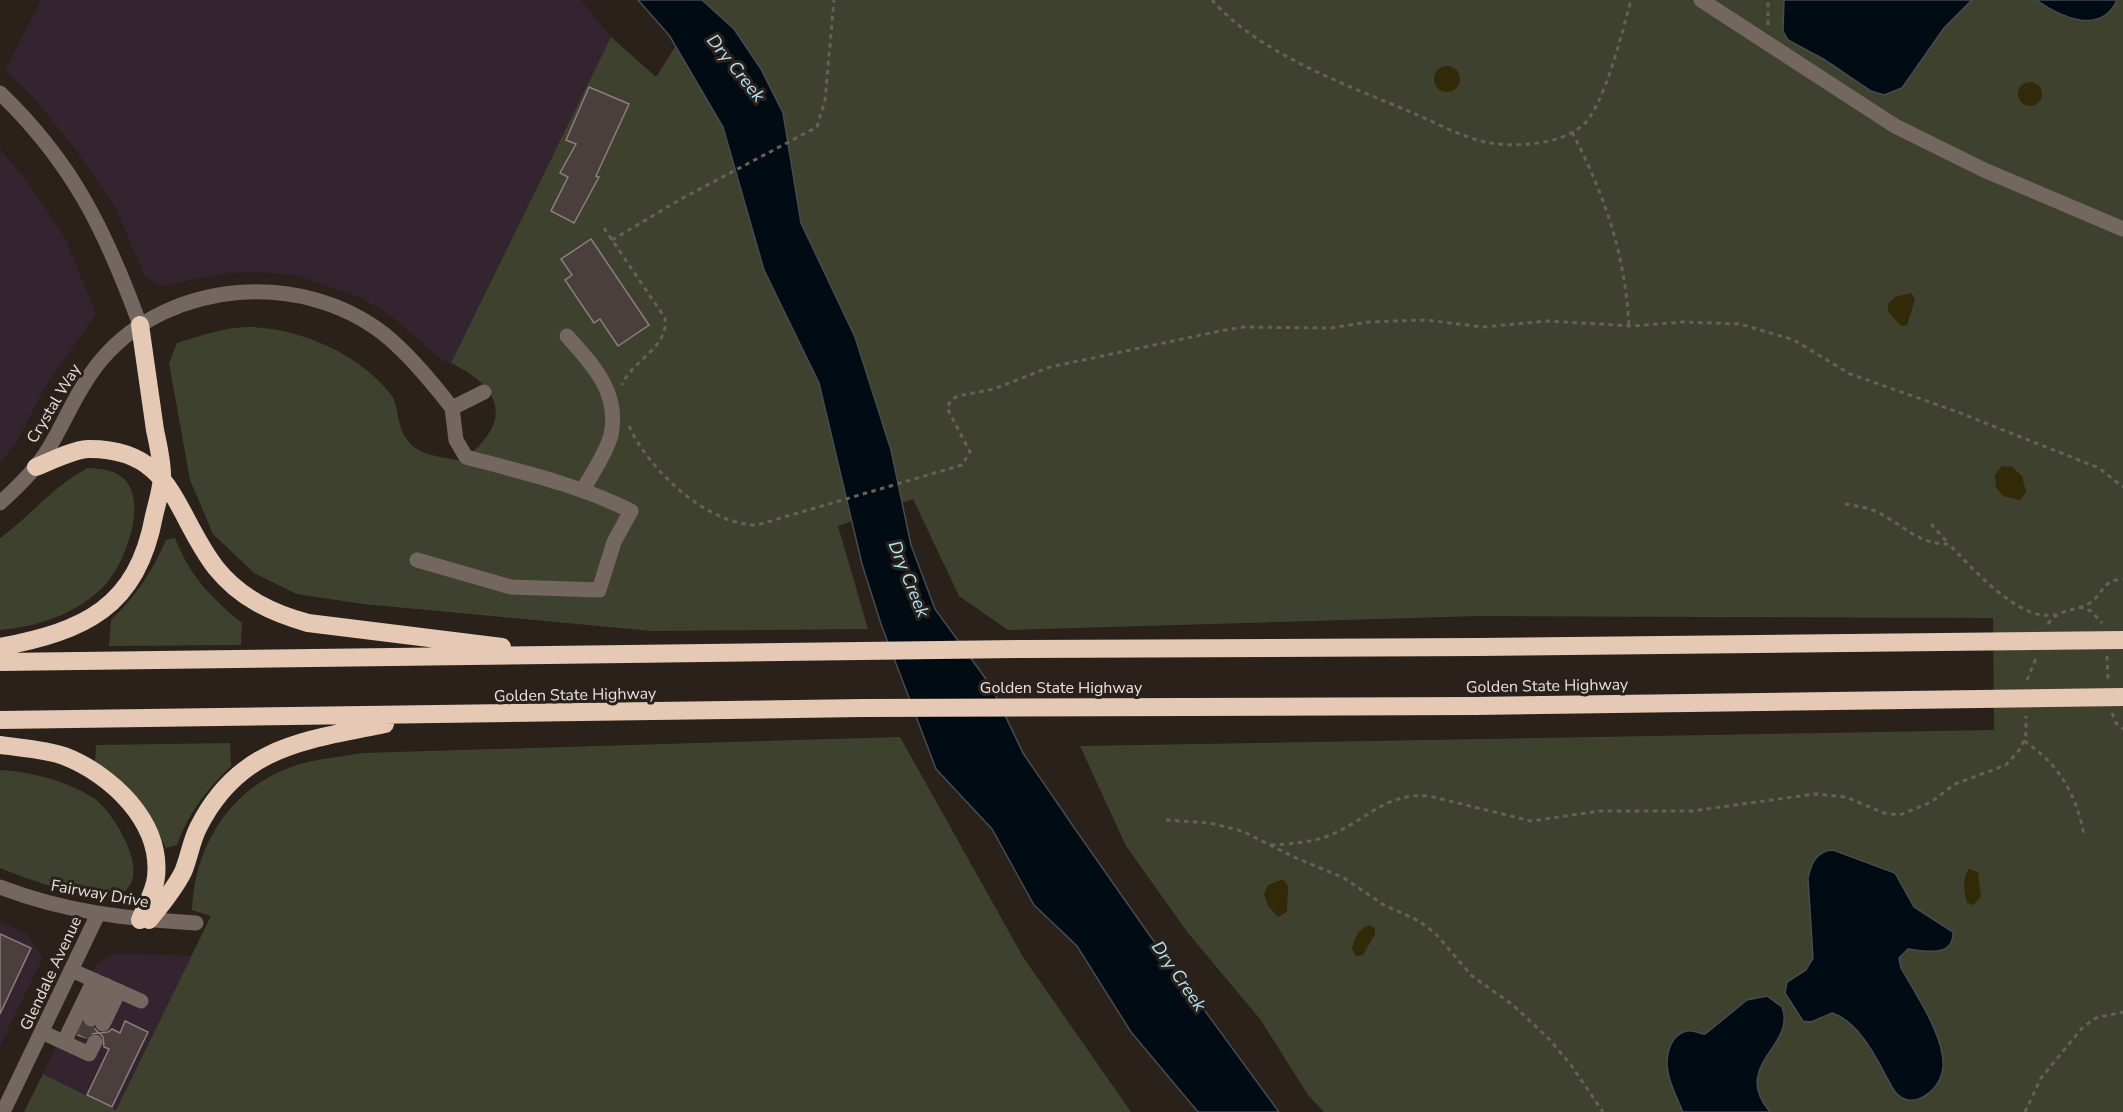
<svg xmlns="http://www.w3.org/2000/svg" width="2123" height="1112" viewBox="0 0 2123 1112" font-family="'Nunito Sans',sans-serif">
<style>
.commercial{fill:#332430}
.green{fill:#3f412f}
.sand{fill:#322908}
.water{fill:#000b13;stroke:#464c50;stroke-width:1.5}
.building{fill:#4b3f3d;stroke:#8d7e7c;stroke-width:1.5}
.lines{fill:none;stroke-linecap:round;stroke-linejoin:round}
.minor-tunnel{stroke:#463e37;stroke-width:15;stroke-dasharray:15 8;stroke-linecap:butt}
.path{stroke:#676059;stroke-width:3;stroke-dasharray:4.5 4.5;stroke-linecap:butt}
.minor{stroke:#73675f;stroke-width:15}
.highway{stroke:#e5c9b4;stroke-width:18}
.highway-bridge{stroke:#e5c9b4;stroke-width:18}
.labels{text-anchor:middle;stroke-width:6;stroke-linejoin:round;paint-order:stroke}
.street-label{font-size:16px;fill:#e9e3de;stroke:#29211a}
.water-label{font-size:18px;font-style:italic;fill:#b2e4f8;stroke:#29211a}
</style>
<rect width="100%" height="100%" fill="#29211a"/>
<path class="commercial" d="M41,0H581L611,37L451,363L443,361L390,315L360,297L298,276L260,272L225,273L162,286L145,277L115,207L79,154L32,96L5,70Z
M0,149L26,180L64,236L96,314L45,387L17,441L0,463Z
M0,921L27,934L43,958L0,1046Z
M116,953L191,956L116,1110L43,1074L92,971L99,962Z"/>
<path class="green" d="M702,0H2123V1112H1324L1308,1095L1260,1019L1188,933L1126,846L1080,746L1994,730L1993,618L1478,616L1008,630L959,596L913,499L838,526L868,629L652,631L363,604L297,594L254,573L213,534L190,480L169,363L177,343C200,336 224,327 248,327C297,327 358,353 389,392C397,401 396,410 399,421C407,456 433,455 462,461C511,423 506,390 451,363L611,37L656,77L700,8Z
M88,468C100,469 113,469 123,478C150,502 123,570 100,590C73,615 36,627 0,630V538C31,516 54,485 88,468Z
M175,538C189,575 212,599 242,623L241,645L109,646L111,620C136,596 152,572 166,540Z
M900,737L1023,957L1131,1112H24L43,1074L116,1110L211,916L192,910C195,839 237,779 308,762C326,758 345,756 363,753Z
M230,743L231,766C205,792 190,811 177,845L166,848L152,821L95,765L96,745Z
M0,770C32,772 64,780 92,797C115,811 161,889 111,896C86,900 24,878 0,868Z"/>
<path class="sand" d="M1434 79a13 13 0 1 1 26 0a13 13 0 1 1-26 0Z
M2018 94a12 12 0 1 1 24 0a12 12 0 1 1-24 0Z
M1911,293L1915,299L1907,325L1901,326L1888,311V304L1895,297Z
M2002,466L2012,467L2022,476L2026,492L2020,500L2003,496L1996,488L1995,475Z
M1969,869L1978,872L1981,897L1973,905L1967,903C1964,893 1962,877 1969,869Z
M1283,879L1288,886L1287,912L1278,917L1268,906L1264,894L1268,885Z
M1369,925L1375,928V934L1363,955L1356,956L1352,949C1354,939 1358,929 1369,925Z"/>
<path class="water" d="M638,0H702L734,29L761,69L783,113L801,223L855,337L891,450L911,545L935,609L991,686L1023,753L1073,826L1148,933L1279,1112H1198L1131,1032L1077,946L1034,905L992,829L936,769L881,624L862,564L819,383L764,270L723,127L669,35Z
M1784,0H1972L1944,28L1902,88L1884,95L1871,91L1825,60L1788,40L1783,31Z
M2036,0H2117C2101,36 2060,17 2036,0Z
M1833,850L1895,873L1914,907L1953,932C1954,958 1925,951 1908,949L1899,958L1901,968C1915,993 1950,1044 1942,1073C1938,1091 1914,1110 1897,1094C1892,1089 1889,1081 1885,1074C1874,1053 1857,1021 1832,1013L1811,1022L1803,1021L1785,993L1787,982L1806,970L1813,958L1808,878C1811,864 1816,851 1833,850Z
M1767,996L1782,1007C1797,1046 1730,1065 1770,1112H1683C1673,1089 1658,1063 1674,1039C1678,1034 1685,1030 1691,1031C1696,1031 1700,1034 1705,1034L1747,1000Z"/>
<path class="building" d="M589,87L629,104L596,176L599,177L574,223L551,211L568,177L560,173L576,144L566,140Z
M591,239L649,325L618,346L600,319L594,323L565,280L572,275L561,259Z
M0,934L31,948L0,1014Z
M125,1021L148,1032L112,1107L87,1095L109,1049L104,1047L103,1037L99,1033L90,1034L86,1038L78,1035L83,1025L94,1028L99,1033L108,1032L112,1029L120,1033Z"/>
<g class="lines">
<path class="minor-tunnel" d="M82,1036L91,1019"/>
<path class="path" d="M1212,0C1259,54 1349,86 1413,113C1436,123 1460,136 1485,142C1513,148 1559,145 1582,126C1604,108 1623,29 1631,0
M1768,25V0
M1572,132C1605,196 1625,253 1629,326
M604,228L665,318C669,348 632,360 622,385
M612,240L681,199L817,127L825,100L834,0
M629,426C648,469 707,525 757,525L962,465L970,452L947,408L951,400L958,396L994,389L1050,367L1225,330L1244,327L1331,328L1368,322L1425,320L1483,327L1547,321L1632,326L1683,322L1740,324L1794,340L1850,374L1955,411L2099,468L2123,487
M1845,504C1856,506 1867,507 1877,512C1903,524 1918,545 1949,544C1970,566 2022,625 2055,614
M1931,524L1949,544
M2079,607L2091,611L2102,623
M2048,624C2058,608 2075,612 2090,603C2104,594 2100,581 2123,579
M2107,656L2108,680
M2027,680L2036,658
M2112,713L2116,723L2123,729
M2024,741C2059,764 2077,795 2084,836
M1166,820L1210,823L1242,831L1294,857L1344,878L1384,905L1419,921L1435,933L1472,976L1513,1005L1549,1039L1571,1065L1603,1112
M1271,845C1291,844 1317,842 1335,833C1370,817 1386,793 1429,796L1531,821L1600,811H1692L1815,794L1846,797L1884,813L1900,815L1931,802L1955,784L2006,765L2021,748L2026,734V716
M2025,1112L2041,1078L2083,1027L2096,1018L2123,1012"/>
<path class="minor" d="M1701,0L1895,126L1984,170L2123,229
M0,93C73,163 106,232 140,325
M567,336C593,365 620,393 611,435C606,454 592,473 583,490
M452,408L484,392
M0,503C21,484 40,465 53,441C69,412 81,384 102,359C171,279 302,270 384,334C410,355 432,382 452,408
M417,560L511,587L599,590L614,542L631,511C579,485 522,472 466,457L456,440L452,408
M0,887C64,912 128,919 196,923
M71,970L141,1001
M91,1019L106,985
M103,1024L119,991
M42,1032L89,1054L95,1042
M64,1042L94,980
M3,1112L98,914"/>
<path class="highway" d="M36,467C51,461 72,450 88,449C174,448 174,514 216,568C240,598 272,613 308,623L502,647
M0,647C84,631 137,608 154,516C157,503 162,488 162,475C162,461 158,444 155,430C150,395 145,360 140,325
M0,662L1024,649L1478,647
M0,720L863,708L1475,706
M0,745C21,748 44,749 64,756C111,774 162,822 156,877C155,891 145,907 140,920
M149,920C161,905 174,890 183,872C189,858 191,842 198,828C239,746 303,741 385,724"/>
<path class="highway-bridge" d="M1478,647L2123,640
M1475,706L2123,697"/>
</g>
<g class="labels">
<g class="street-label">
<text transform="translate(53 403) rotate(-59)" y="6">Crystal Way</text>
<text transform="translate(1547 685) rotate(-1)" y="6">Golden State Highway</text>
<text x="1061" y="693">Golden State Highway</text>
<text transform="translate(575 694) rotate(-1)" y="6">Golden State Highway</text>
<text transform="translate(100 893) rotate(10)" y="6">Fairway Drive</text>
<text transform="translate(50 973) rotate(-65)" y="6">Glendale Avenue</text>
</g>
<g class="water-label">
<text transform="translate(736 68) rotate(51)" y="6">Dry Creek</text>
<text transform="translate(909 579) rotate(68)" y="6">Dry Creek</text>
<text transform="translate(1179 976) rotate(55)" y="6">Dry Creek</text>
</g>
</g>
</svg>
